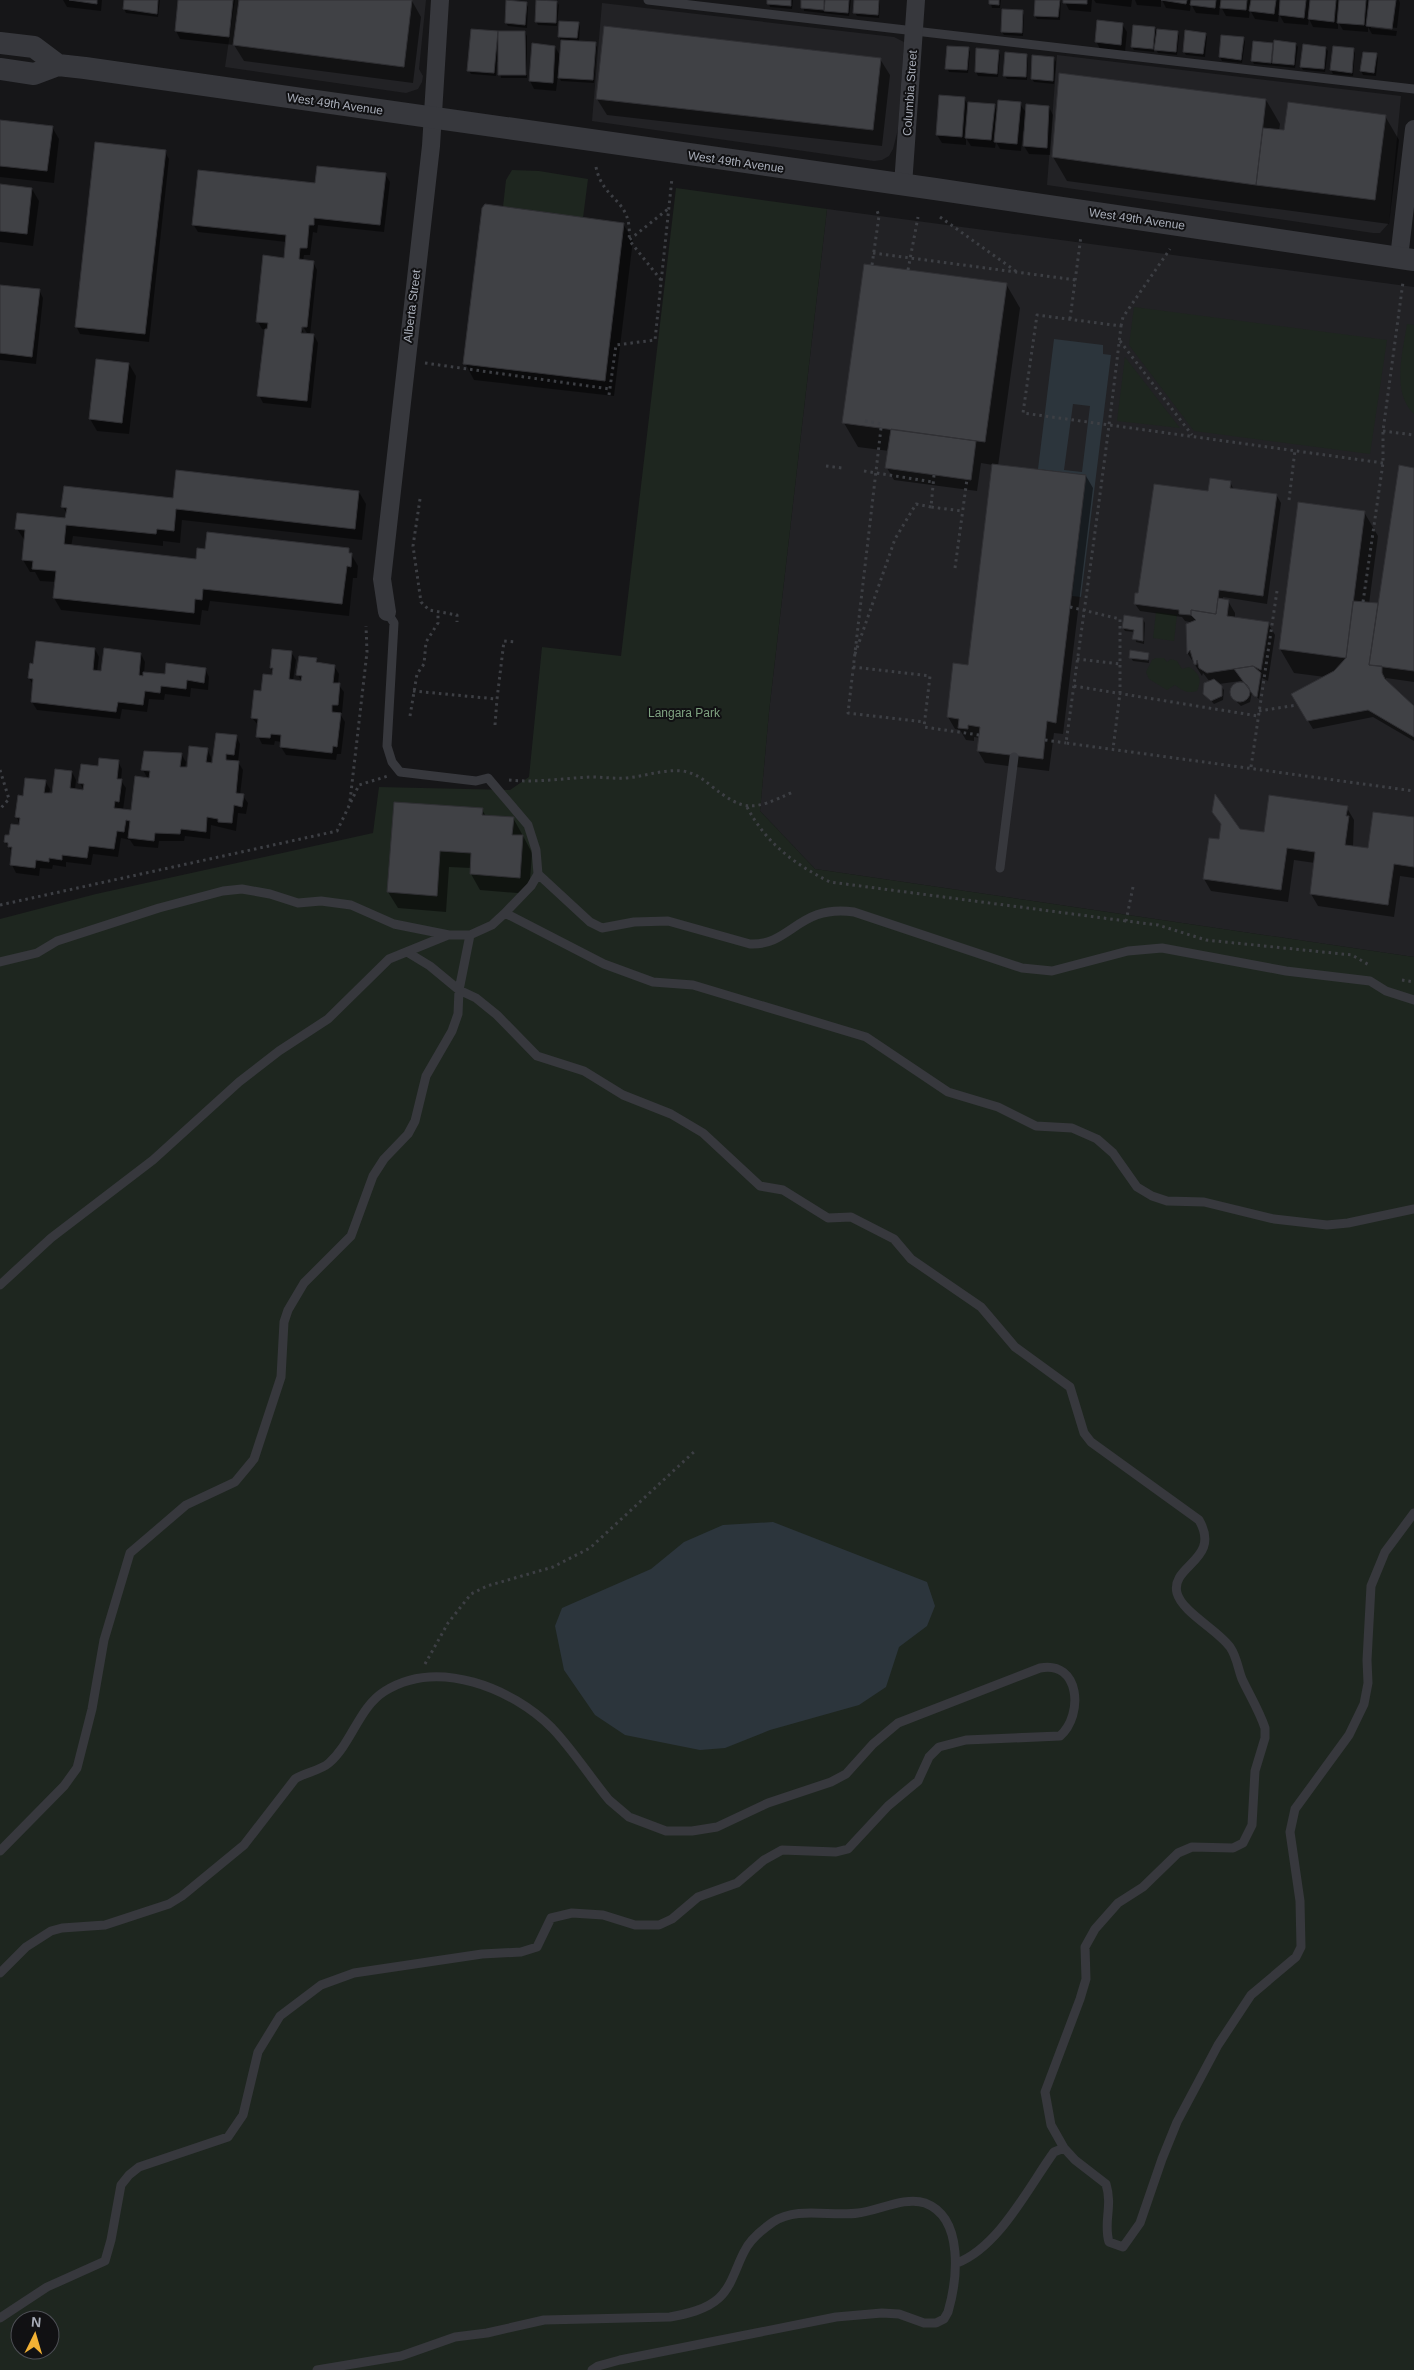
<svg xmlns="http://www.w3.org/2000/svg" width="1414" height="2370" viewBox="0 0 1414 2370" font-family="Helvetica,sans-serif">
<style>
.built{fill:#222225}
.green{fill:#1e261f;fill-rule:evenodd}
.water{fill:#2c353c;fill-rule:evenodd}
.shadow{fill:#0007;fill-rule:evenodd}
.building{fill:#404145;stroke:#303034}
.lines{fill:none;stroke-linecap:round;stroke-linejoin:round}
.path{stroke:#3d3f44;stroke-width:3;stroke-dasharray:2.5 4;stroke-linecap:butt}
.service{stroke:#37383d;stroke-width:9}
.minor{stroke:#37383d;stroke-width:18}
.tertiary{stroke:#37383d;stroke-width:22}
.labels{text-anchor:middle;stroke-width:4;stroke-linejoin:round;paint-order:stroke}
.street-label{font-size:12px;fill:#a8adb8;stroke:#111113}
.park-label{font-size:12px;fill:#7fa381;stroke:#111113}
</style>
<rect width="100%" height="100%" fill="#161618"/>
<path class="built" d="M235,0H426L419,69L423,76L422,82L418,89L406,93L225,67Z
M602,3L894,37L904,42L898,129L893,149L889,156L882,160L874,161L592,121Z
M1057,55L1401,96L1389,223L1380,233H1373L1047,185Z
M827,209L1414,287V957L815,869L760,811L769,712Z"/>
<path class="green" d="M512,170L539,171L588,179L583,218L503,207L506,180Z
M676,188L827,209L769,712L760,811L815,869L1414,957V2370H0V919L96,894L373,833L379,787L510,790L529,777L542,647L621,656ZM20,2320H50V2350H20Z
M1134,307L1387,340L1370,454L1194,431L1129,345Z
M1407,324L1414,325V414C1391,392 1403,352 1407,324Z
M1125,357L1180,428L1117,421Z
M1156,612L1177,615L1174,641L1153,638Z
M1156,658H1164L1167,662L1171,659L1177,661L1182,669L1189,667C1200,673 1202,680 1197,691C1187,694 1182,690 1175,685L1167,690L1149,679L1146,672L1152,660Z"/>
<path class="water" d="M1054,339L1103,345V354L1111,355L1081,597L1072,596L1086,475L1038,469ZM1073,404L1090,406L1082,472L1064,470Z
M773,1522L927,1582L935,1606L927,1626L899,1647L886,1687L859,1705L770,1730L725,1748L700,1750L625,1735L595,1715L564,1670L555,1626L562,1608L651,1569L684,1542L723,1525Z"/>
<path class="shadow" d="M63,0H102L101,11L67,7Z
M125,0H160L158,17L126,13L124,9Z
M179,0H238L240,2V0L412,1L421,17L413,83L244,61L234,45L180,39L176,31Z
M768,0H793L792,9L770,7Z
M803,0H851L849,16L804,11Z
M856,0H880L879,18L857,16L855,13Z
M990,0H1001L1000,8H992Z
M1036,0H1061L1060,20L1037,19L1035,16Z
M1064,0H1092L1091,12L1069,10Z
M1094,0H1132L1131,7L1096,3Z
M1135,0H1161V7L1137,5Z
M1162,0H1399L1400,3L1397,28L1371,25V28L1397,31L1396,36L1372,34L1368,27V32L1343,30L1338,22V29L1313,27L1309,19L1308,25L1284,23L1279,14L1278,22L1255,19L1250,10L1249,18L1226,16L1220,5L1219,15L1196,13L1191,4L1190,11L1166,8Z
M557,2L559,5L557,26L538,25L536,21Z
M526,3L528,7L527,28L508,26L506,23Z
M1022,12L1024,15L1023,36L1004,35L1002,32Z
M578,23L580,27L579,42L595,44L597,47L594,83L561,81L558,75L556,91L534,89L530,81L555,47L561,57V40L559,37Z
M1122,24L1127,32L1125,52L1100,49L1096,41Z
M1155,28L1157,33L1177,32L1179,36L1177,55L1158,53L1155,48L1154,52L1134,50L1132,47Z
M472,31L525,32L527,36V78H501L499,62H497L496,76L471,74L469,71Z
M1205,34L1207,37L1205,57L1186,55L1184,52Z
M1222,36L1243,38L1245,42L1242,63L1222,61L1220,57Z
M1254,42L1296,44L1298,47L1295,68L1254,64L1252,60Z
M1334,47L1353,49L1355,53L1353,76L1333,74L1331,70Z
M968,48L970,52L968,73L949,72L947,68Z
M1326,48L1328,51L1325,72L1303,70L1301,67Z
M998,51L1000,55L998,77L978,76L976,72Z
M1364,53L1376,55L1378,58L1376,76L1363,75L1361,71Z
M1026,55L1028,58L1027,80L1007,79L1005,76Z
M1054,58L1056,62L1054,84L1034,82L1032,79Z
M880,59L890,75L882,146L607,115L597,99Z
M1060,75L1266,100L1280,124L1279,131L1385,116L1399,140L1389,224L1067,181L1053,157Z
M940,97L964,98L969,107L994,106L998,113L1020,104L1027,114L1049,107L1053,115L1050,155L1029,154L1024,146L1025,132L1023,131L1021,151L1000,149L996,142L995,148L971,146L966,138V145L942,143L937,135Z
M0,121L52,127L59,139L54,183L0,177Z
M165,152L169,159L149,342L80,334L76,326Z
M385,174L390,182L384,232L318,225L317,233L313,232L310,255H304L303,261L313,262L317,270L310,335H314L318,343L311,408L263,403L259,395L266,330L262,329L258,322L285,259L286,242L198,232L193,224L316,184ZM300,321L308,335H305L298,322Z
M0,186L32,189L39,201L33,246L0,242Z
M623,224L633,240L614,396L474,380L465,363Z
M1006,284L1020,308L998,466L1086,476L1093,488L1063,734L1054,733L1049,771L985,763L978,751L980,738L974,737V741L966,740L960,730L955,729L948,717L969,666L993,465L981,463L977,491L894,480L887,468L889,451L858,447L844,423Z
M0,286L39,290L43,298L36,364L0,360Z
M129,364L136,376L129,434L97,431L90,419Z
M1414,469V682L1386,678L1385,682L1414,707V741L1373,717L1313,729L1292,694L1325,677L1294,673L1280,649L1299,504L1364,512L1378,536L1369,604L1377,605L1379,607Z
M1230,482L1234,490L1277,496L1281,503L1267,604L1223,597V600L1228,601L1235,613V618L1268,623L1275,635L1268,681L1262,678L1259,699L1252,692L1250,702L1241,706L1231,696L1232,687L1242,683L1248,690L1250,688L1248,680L1219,684L1224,690L1223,700L1214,704L1204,693L1210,682L1203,673L1202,676L1188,654L1187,625L1194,623L1185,621L1182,617L1140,611L1135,604L1209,493Z
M359,492L366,504L362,540L182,520L180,543L163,541V546L73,536L71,547L197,560L348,549L358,566L357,578H353L349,616L210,601L208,611L202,610L200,625L61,610L54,598L56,582L40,581L35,572H30L23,560L25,541L17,529L67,519V514L63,507L174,499Z
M1143,619L1145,623L1144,644L1136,642L1135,632L1125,631L1123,628Z
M95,649L99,657L97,672L103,673L141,654L145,662L144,673L166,675L205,669L209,677L208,690L191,688L190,697L165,694L164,700L149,699L147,712L122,709L120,719L37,710L32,702L34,686L29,678Z
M291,652L296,660L293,681L302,682L298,675L316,659L319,664L334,666L339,674L338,684L344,692L342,713L339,712L345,722L341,754H337L336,760L286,755L281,747L282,742L275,741L274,745L262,744L258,736L259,726L252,718L262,692L274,676L271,668Z
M1148,654L1149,663L1133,661L1131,658Z
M236,736L240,744L238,762L243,770L240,795L243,796L248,803L246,814L238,813L236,831L211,825L210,839L185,836L184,841H159L158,848L134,846L130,840L121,838L118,857L93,854L91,865L66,862V867L53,865L52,869L40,868L39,876L16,873L12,865L13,853L5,842L20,826L17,817L24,797L45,781L50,789L49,794L53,795L72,772L76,780L75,790L84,791L80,783L99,767L118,762L122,769L121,781L126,788L123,810L132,811L148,779L143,770L181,754L186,762L185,768L188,769L207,749L211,757V764H213Z
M1347,808L1354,820L1353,847L1369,849L1414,819V878L1400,876L1394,917L1318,906L1311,894L1315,863L1294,860L1288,902L1211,891L1204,879L1220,841L1222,826L1214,812L1240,830L1265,834Z
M482,810L486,816L513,818L522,834L532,853L529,894L480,890L471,874V868L449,867L446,912L398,908L388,892Z"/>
<path class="building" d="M69,0H97V4Z
M124,0H158L157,14L123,9Z
M178,0H233L229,37L175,31Z
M239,0H412L404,67L233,45Z
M506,0L527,2L525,25L505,23Z
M536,0L557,1L556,23L535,22Z
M767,0H791V6L767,4Z
M801,0H824V10L801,8Z
M825,0H849L848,13L824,11Z
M854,0H879L878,15L853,13Z
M989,0H999V5L989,4Z
M1035,0H1060L1058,17L1034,16Z
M1063,0H1087V4L1063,3Z
M1161,0H1187L1186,4Z
M1191,0H1216L1215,8L1190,5Z
M1221,0H1247L1246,10L1220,8Z
M1251,0H1276L1274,14L1249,11Z
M1280,0H1306L1304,18L1279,15Z
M1310,0H1336L1334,22L1308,19Z
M1339,0H1366L1364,25L1337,23Z
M1369,0H1396L1392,29L1366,26Z
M1002,9L1023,10L1022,33L1001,32Z
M1097,20L1123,23L1121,45L1095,42Z
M559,21L579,22L577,38L558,37Z
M1133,25L1155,27L1153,49L1131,47Z
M604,26L881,58L873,130L596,99Z
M471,29L498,31L494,73L467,71Z
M1157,29L1178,31L1176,52L1154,50Z
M1185,30L1206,33L1203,54L1183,52Z
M498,31H525L526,75H498Z
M1221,35L1244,37L1241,60L1219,57Z
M561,40L596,42L593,80L558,78Z
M1274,40L1296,43L1294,65L1272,63Z
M1253,41L1273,43L1271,63L1251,61Z
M532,43L555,46L553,83L529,81Z
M1303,44L1326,47L1324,69L1300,67Z
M947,46L969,47L967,70L945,69Z
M1333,46L1354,48L1352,73L1330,70Z
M976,48L999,50L997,74L975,72Z
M1005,52L1027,54L1026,77L1003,76Z
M1363,52L1377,53L1374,73L1360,71Z
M1032,55L1054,57L1053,81L1031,79Z
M1059,73L1266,99L1256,185L1052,157Z
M939,95L965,97L962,137L936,135Z
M998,100L1021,102L1017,144L994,142Z
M968,102L995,104L991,140L965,138Z
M1288,102L1386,115L1375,200L1256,185L1263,128L1284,130Z
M1026,104L1049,106L1047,148L1023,146Z
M0,120L53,126L47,171L0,166Z
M95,142L166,150L145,334L75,327Z
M317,166L386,173L380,225L314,218V225H309L307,248H300L299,259L314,261L307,327H302L301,333L314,334L307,401L257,396L265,329H267L268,323L256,322L263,255L284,258L286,235L192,225L198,170L315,183Z
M0,184L32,188L27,234L0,231Z
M485,204L624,223L605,381L463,364L482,208Z
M864,264L1007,283L985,442L842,423Z
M0,285L40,289L32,357L0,353Z
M96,359L129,363L122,423L89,419Z
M891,429L976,441L971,480L885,468Z
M992,464L1086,475L1056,723L1047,721L1043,759L977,751L980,727L968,725V729L958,728L959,719L947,717L953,663L968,665Z
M1399,465L1414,468V671L1369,665Z
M176,470L359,491L355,529L176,509L174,531L157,529L156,534L66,525L64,544L196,559L197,548L205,549L207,532L349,548V553H352L351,567L347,566L342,604L203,589L202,600L195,599L194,613L53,598L56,571L32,569L33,561L22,560L25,530L15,529L17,513L65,518L67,508L61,507L64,486L173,498Z
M1210,478L1231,481L1230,488L1277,494L1263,596L1219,590L1216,614L1191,610V615L1179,614V610L1134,604L1135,593H1138L1154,484L1208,491Z
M1298,502L1365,511L1346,658L1279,649Z
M1218,598L1229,600L1227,616L1269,622L1261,670L1253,666L1207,673L1199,668L1197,660L1196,665L1194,664L1190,650L1187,654L1186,624L1196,620L1191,615V610L1216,614Z
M1353,601L1378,603L1369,665L1382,666V673L1385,679L1414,706V737L1368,710L1307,721L1291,694L1334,671L1346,658Z
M1124,615L1143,618V641L1132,639L1134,630L1122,628Z
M36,641L95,648L93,670L101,671L104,648L141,653L139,675L143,676V672L165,674L166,663L206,668L204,683L187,680L186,689L161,686L160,693L145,691L143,705L118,702L116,712L31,702L33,679L28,678L30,663L33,664Z
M272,649L292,651L289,679L301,681L302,676L296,675L299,656L317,658L316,662L335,665L333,683H340L338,705H332V712L341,713L337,747L333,746L332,753L280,747L281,735L271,734L270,738L256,737L258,719L251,718L254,690L261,691L263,674L272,675L273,668H270Z
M1130,650L1149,653L1148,660L1129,658Z
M1253,666L1261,673L1257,697L1254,696L1234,669Z
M1214,679L1222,686V696L1211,701L1203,694L1204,683Z
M1230 692a10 10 0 1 1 20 0a10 10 0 1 1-20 0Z
M216,733L237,735L234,755L226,754V760L239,761L236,793L244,794L242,807L234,805L232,823L218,822V819L207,817L206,832L181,829L180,834L155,833L154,841L128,838L130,821L126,820L124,832L117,831L114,849L89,846L87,858L62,855V860L49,858V862L36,860L35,868L10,865L12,847H8V843L4,842L5,835H9L11,824L19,825L20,818L15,817L18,795L23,796L25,778L46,780L44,793H52L55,769L72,771L70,788L83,790L84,784L78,783L81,764L98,766L99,758L119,760L117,779H122L119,802L115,801L114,808L131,810L135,776L149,778L150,771L141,770L144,751L182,753L180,767H187L189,746L208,748L206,762L212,763Z
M1215,794L1240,829L1264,832L1269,795L1348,806L1346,816H1349L1345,845L1368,848L1373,812L1414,817V867L1394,864L1388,905L1310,894L1315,852L1287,848L1281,890L1203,879L1209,838L1219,839L1221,824L1212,812Z
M394,802L483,808L482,815L514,817L512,835H523L520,878L470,874L471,853L440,851L437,896L387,892Z"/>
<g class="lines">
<path class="path" d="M596,167C603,202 633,198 629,240
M940,217L1017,272
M873,253L1076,280
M872,265L879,216L876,208
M908,270L918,217
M661,280L629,240L668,209
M1070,319L1081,236
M1121,326L1123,317L1170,249
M1120,341L1192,435
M425,363L610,389
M609,395L616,345L655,340L672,178
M865,421L882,424
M881,428L848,713L925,722
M1383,431L1414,435
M1383,463L1023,413L1037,315L1121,326C1105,465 1085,604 1066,743L1414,791
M826,466L842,468
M864,471L933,482
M934,475L931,507L962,511
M420,499L413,546L421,602L429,610L457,615V622
M1289,500L1295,450
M955,568L967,479
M1363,602L1383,463V431L1403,282
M1070,607L1120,619V693L1113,749
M855,654L895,539L916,504L931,507
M1077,659L1121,664
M853,667L930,676L924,727L979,735
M1074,686L1258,716
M413,691L497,699L504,641L517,642
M1259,711L1297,705
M410,716L417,674L424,664L426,642L438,623V613
M495,725L497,699
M1045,740L1066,743
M1251,767L1277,591
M0,770L9,799L0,809
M509,780C537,783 564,778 592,777C604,777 615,779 627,778C646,776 663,769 683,771C694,773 702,778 710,785C744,812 752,811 793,792
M350,801L367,652L366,626
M747,807C766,843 794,864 830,882L1126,921
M1133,887L1126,921L1158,925L1206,940L1352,955L1369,965
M0,905L337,831L359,785L388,776
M1402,980L1414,982
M425,1664L448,1623L471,1594L487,1586L553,1567L590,1548L696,1450"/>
<path class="service" d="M648,0L1414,89
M1000,868L1014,757
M538,874L590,922L602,928L634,922L668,921L750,944C791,946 798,904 854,912L1022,968L1052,971L1128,951L1162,948L1286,971L1370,981L1386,991L1414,1000
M505,913L604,964L653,982L693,985L866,1037L948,1092L998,1107L1036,1126L1072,1128L1097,1139L1113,1153L1137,1187L1152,1196L1167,1201L1204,1202L1274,1219L1327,1225L1348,1223L1414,1209
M407,952L430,966L459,990L476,998L497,1015L537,1056L584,1071L623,1095L671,1114L703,1133L760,1186L783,1190L828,1218L851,1217L894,1239L911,1259L981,1307L1015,1347L1070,1387L1084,1433L1091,1442L1199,1520C1222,1560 1170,1565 1177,1593C1182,1612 1218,1630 1230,1647C1237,1657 1238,1669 1242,1679C1250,1696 1259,1710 1265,1728V1738L1255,1771L1252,1825L1243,1843L1233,1848L1192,1847L1178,1853L1143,1887L1118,1903L1095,1929L1085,1947L1086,1979L1080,1999L1045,2092L1051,2125L1064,2148L1075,2160L1106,2184C1113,2207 1103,2222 1109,2242L1123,2247L1140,2223L1162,2159L1177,2122L1218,2045L1251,1995L1296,1957L1301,1947L1300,1901L1290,1832L1295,1809L1349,1735L1364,1704L1368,1683L1367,1660L1371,1586L1385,1552L1414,1513
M0,962L37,953L57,941L159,908L223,891L242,889L270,894L298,903L321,901L351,905L394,924L449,935H470L492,925L505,913L531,886L538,874L536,850L528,825L488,778L476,781L400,772L392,762L387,746L394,623L387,612
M0,1285L51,1238L153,1160L239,1082L279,1051L328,1019L389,959L448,935
M0,1851L64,1786L77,1768L92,1709L104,1640L130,1553L186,1505L235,1482L254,1459L281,1377L284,1322L288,1310L304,1283L351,1236L373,1176L384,1159L408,1134L415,1121L426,1076L452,1031L458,1014L459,990L470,935
M0,1973L26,1947L51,1931L62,1928L105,1925L169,1904L182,1896L244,1845L295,1779C305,1772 320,1771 329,1763C352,1743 359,1707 385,1691C438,1658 512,1688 552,1728C573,1750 590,1777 609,1800L629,1817L666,1831H692L717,1827L768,1803L831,1782L846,1774L873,1744L898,1723L1040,1668C1080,1660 1084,1715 1060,1736L966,1740L939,1747L929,1757L918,1781L888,1806L848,1849L836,1852L782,1850L764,1860L737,1883L698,1897L672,1919L659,1925H635L603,1915L572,1913L551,1918L537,1947L521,1952L482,1954L354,1973L321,1985L280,2016L258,2052L243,2115L228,2137L139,2167L129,2175L121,2185L111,2240L105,2261L47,2287L0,2318
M957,2263C999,2247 1028,2188 1054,2152L1064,2148
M317,2370L401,2356L455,2337L487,2333L544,2320L670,2317C686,2314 706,2310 719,2298C732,2286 736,2267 744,2252C749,2241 763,2229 773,2222C797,2206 831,2217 858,2213C878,2211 905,2196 925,2203C965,2218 957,2281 948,2312L944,2319L936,2323H924L899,2314L882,2313L836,2317L620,2360L598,2366L592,2370"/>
<path class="minor" d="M903,185L916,0
M1399,258L1414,129
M387,612L382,579L431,146L440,0"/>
<path class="tertiary" d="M0,43L34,47L58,65
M0,69L34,74L58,65L85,68L935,189L1414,260"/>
</g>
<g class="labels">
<g class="street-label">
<text transform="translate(910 93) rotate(-86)" y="4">Columbia Street</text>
<text transform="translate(335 104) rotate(8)" y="4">West 49th Avenue</text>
<text transform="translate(736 162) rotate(8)" y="4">West 49th Avenue</text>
<text transform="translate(1137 219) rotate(8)" y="4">West 49th Avenue</text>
<text transform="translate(412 306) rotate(-83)" y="4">Alberta Street</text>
</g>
<g class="park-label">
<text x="684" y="717">Langara Park</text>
</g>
</g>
<g transform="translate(35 2335) rotate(5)"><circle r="24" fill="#111113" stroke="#4d4f55"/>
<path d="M0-4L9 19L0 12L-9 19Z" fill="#f2b134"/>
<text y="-8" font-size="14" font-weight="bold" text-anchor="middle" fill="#a8adb8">N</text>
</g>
</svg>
